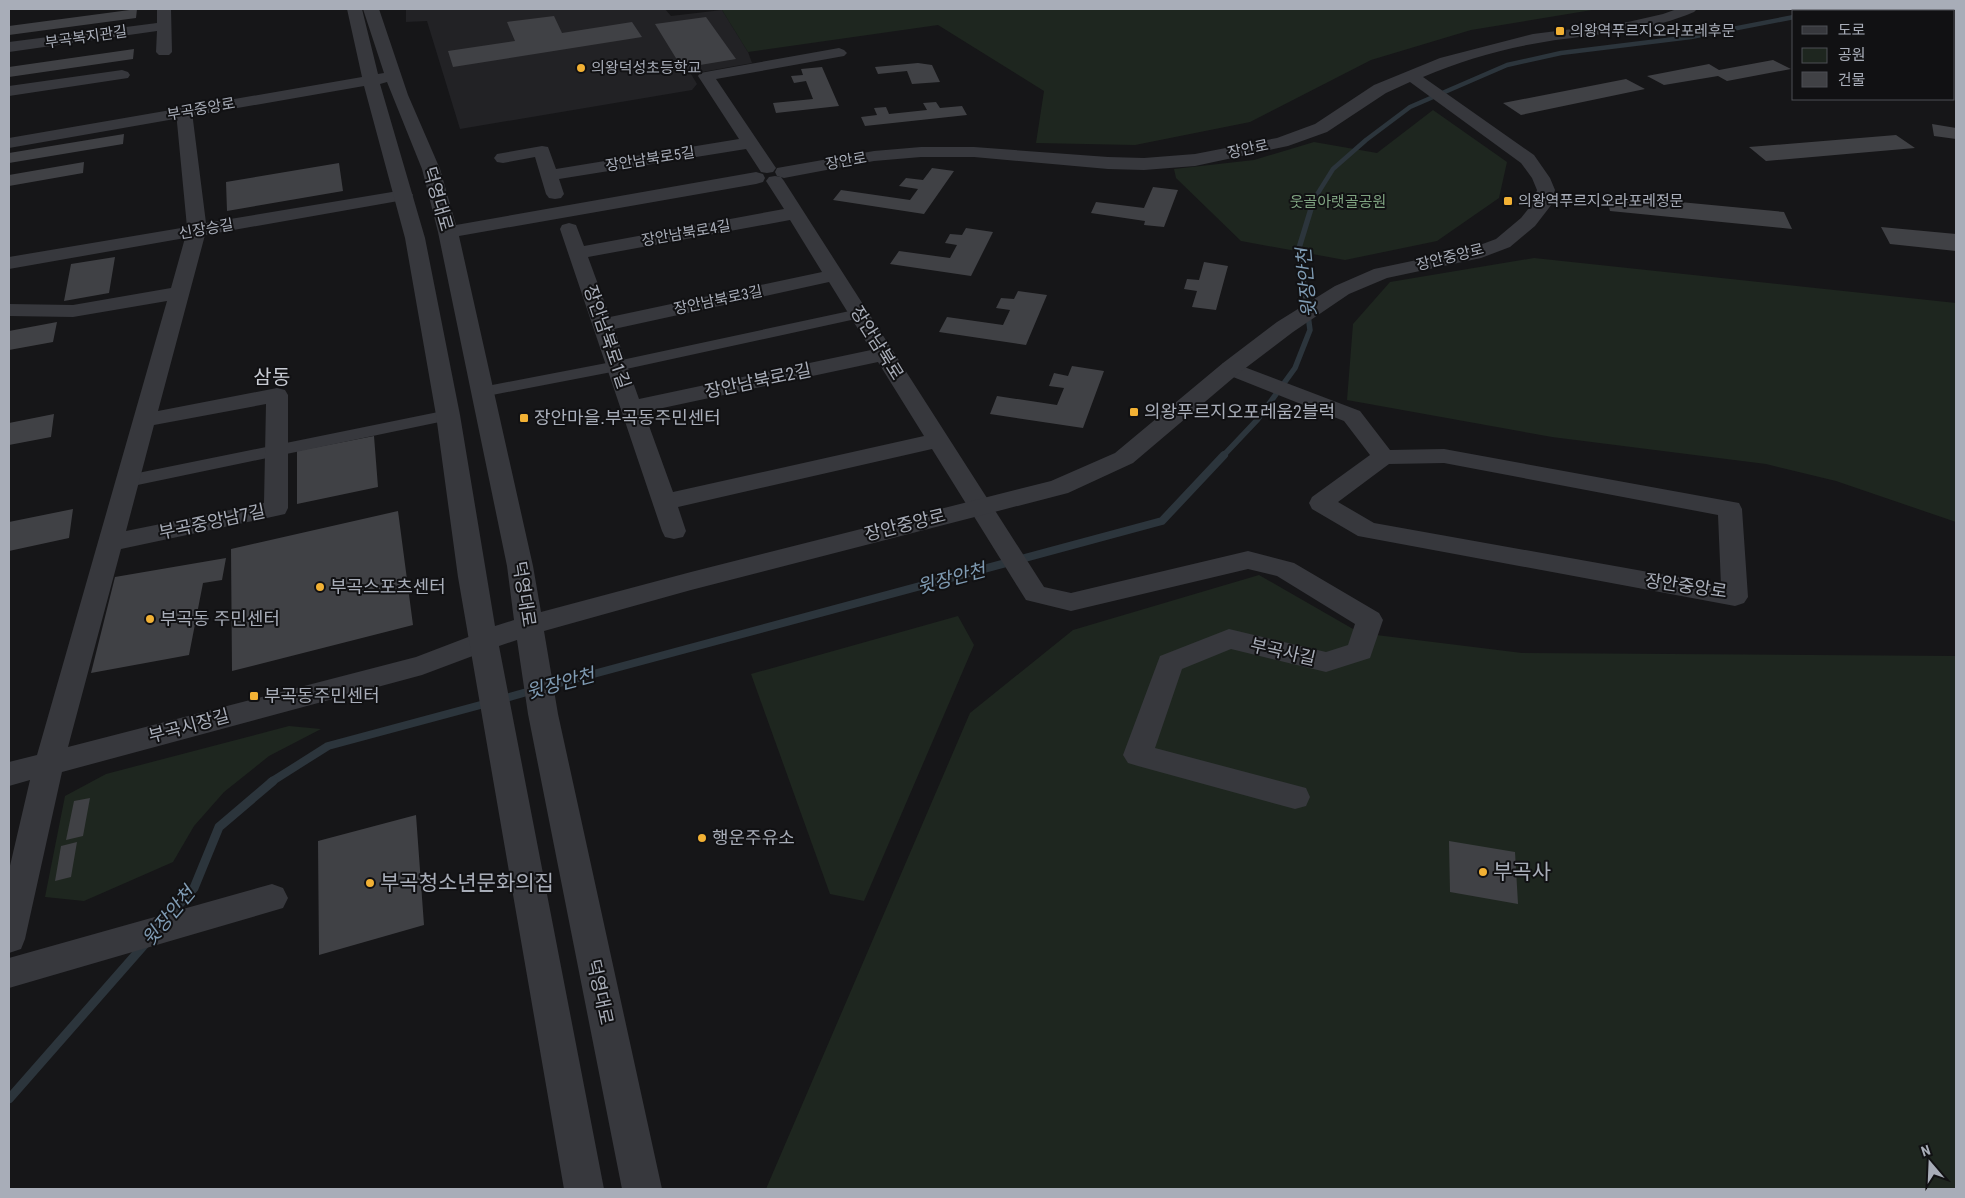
<svg xmlns="http://www.w3.org/2000/svg" width="1965" height="1198" viewBox="0 0 1965 1198" font-family="'Roboto Condensed','Noto Sans KR',sans-serif">
<style>
.built{fill:#222225}
.green{fill:#1e261f}
.lines{fill:none;stroke-linecap:round;stroke-linejoin:round}
.stream-far3{stroke:#2c353c;stroke-width:4.5}
.stream-far2{stroke:#2c353c;stroke-width:5.5}
.stream-far1{stroke:#2c353c;stroke-width:8}
.stream{stroke:#2c353c;stroke-width:9}
.building{fill:#404145}
.pedestrian{fill:#37383d;fill-rule:evenodd}
.minor{fill:#37383d;fill-rule:evenodd}
.tertiary{fill:#37383d;fill-rule:evenodd}
.poi-dot{fill:#f2b134;stroke:#111113;stroke-width:2}
.labels{text-anchor:middle;stroke-width:4;stroke-linejoin:round;paint-order:stroke}
.far-poi-label{font-size:15px;fill:#a8adb8;stroke:#111113;text-anchor:start}
.far-street-label{font-size:15px;fill:#a8adb8;stroke:#111113}
.far-park-label{font-size:15px;fill:#7fa381;stroke:#111113}
.street-label{font-size:18px;fill:#a8adb8;stroke:#111113}
.poi-label{font-size:18px;fill:#a8adb8;stroke:#111113;text-anchor:start}
.water-label{font-size:19px;font-style:italic;fill:#7f9bb3;stroke:#111113}
.quarter-label{font-size:20px;fill:#c9ccd4;stroke:#111113}
.near-poi-label{font-size:21px;fill:#a8adb8;stroke:#111113;text-anchor:start}
</style>
<rect width="100%" height="100%" fill="#161618"/>
<path class="built" d="M406,9H665L671,16L722,10L748,52L752,63L691,74L697,84L692,90L460,129L427,21L406,22Z"/>
<path class="green" d="M724,9H1598L1471,30L1371,60L1250,122L1135,145L1036,143L1044,91L938,25L748,52L722,10Z
M1433,110L1507,162L1499,198L1437,241L1345,260L1241,241L1176,178L1174,169L1254,160L1314,142L1377,153Z
M1534,258L1956,303V522L1836,481L1766,464L1552,437L1347,400L1353,324L1390,282Z
M1259,575L1360,633L1522,653L1956,656V1189H766L970,713L1073,630Z
M958,616L974,645L864,901L830,894L751,674Z
M289,726L321,729L269,756L224,792L194,826L173,862L84,901L45,897L65,796L106,774Z"/>
<g class="lines">
<path class="stream-far3" d="M1821,11L1834,9
M1313,201L1333,169L1366,140L1410,107L1507,65L1561,53L1691,37L1794,17"/>
<path class="stream-far2" d="M1223,456L1258,419L1295,368L1310,330L1299,248L1314,199"/>
<path class="stream-far1" d="M545,687L1162,521L1224,455
M499,700L534,690
M271,782L328,746L488,703"/>
<path class="stream" d="M167,918L194,888L219,827L273,781
M9,1099L145,944"/>
</g>
<path class="building" d="M137,9L136,18L9,35V26Z
M554,16L562,33L632,22L642,37L453,67L448,51L515,41L507,22Z
M706,17L736,59L682,68L655,24Z
M134,49L133,59L9,77V67Z
M1773,60L1791,69L1727,81L1718,76L1664,85L1647,76L1709,64L1719,70Z
M918,63L932,65L940,82L912,84L907,71L878,74L875,67Z
M822,67L839,106L776,113L773,103L813,99L806,81L794,83L791,76L803,75L801,69Z
M1626,79L1645,89L1521,115L1503,103Z
M936,102L940,108L962,106L967,115L865,126L861,117L877,115L874,108L886,107L889,114L927,110L923,103Z
M1932,124L1956,128V139L1934,136Z
M124,134L123,144L9,163V153Z
M1896,135L1915,148L1766,161L1749,147Z
M84,162L83,173L9,186V175Z
M339,163L343,191L227,211L226,182Z
M932,168L954,171L924,214L833,200L841,190L910,200L918,189L899,186L906,178L923,180Z
M1153,187L1178,190L1164,227L1144,225L1145,221L1091,213L1096,202L1144,208Z
M1606,195L1784,212L1792,229L1610,211Z
M1881,227L1956,234V251L1890,244Z
M966,228L993,232L971,276L890,264L899,251L950,258L957,245L945,243L950,234L962,235Z
M115,257L109,293L64,301L71,264Z
M1204,262L1228,266L1216,310L1192,307L1197,291L1184,289L1187,279L1199,280Z
M1018,291L1047,295L1026,345L939,332L947,317L1003,325L1010,310L996,308L1001,298L1014,299Z
M57,322L53,342L9,350V331Z
M1072,366L1104,371L1083,428L990,414L997,396L1057,405L1064,388L1049,386L1054,373L1068,376Z
M54,414L51,437L9,445V423Z
M374,436L378,487L297,504V451Z
M73,509L69,538L9,551V522Z
M398,511L413,625L232,671L231,549Z
M226,558L222,580L203,583L189,655L91,673L115,577Z
M90,798L83,836L66,840L74,801Z
M416,815L424,925L319,955L318,841Z
M1449,841L1515,852L1518,904L1450,892Z
M77,842L71,877L55,881L61,846Z"/>
<g class="lines">
<path class="pedestrian" d="M859,309L865,311L867,314L865,317L617,371L482,397L476,396L474,392L476,388L482,387L617,361Z
M448,410L454,411L457,415L454,419L128,487L122,485L119,481L122,477L128,475Z"/>
<path class="minor" d="M157,9H171L172,52L169,55H159L156,52L157,31L9,52V42L157,23Z
M839,48L844,50L847,53L844,56L716,79L776,168L773,172L767,173L761,172L746,149L559,179L564,194L561,198L555,199L549,198L546,194L535,157L503,163L497,162L494,158L497,154L542,146L548,147L556,169L739,139L698,76L700,73Z
M122,70L128,72L130,75L128,78L9,96V86Z
M184,107L190,108L192,112L206,223L404,190L410,191L413,195L410,199L404,200L205,235L158,411L277,388L285,390L288,395V508L285,514L276,516L121,549L68,747L416,657L484,631L494,634L498,641L494,648L422,675L62,772L25,939L21,949L9,953V870L30,780L9,786V762L37,755L167,301L73,317L9,316V304L73,305L171,288L185,238L9,269V257L187,227L176,112L178,108ZM266,404L264,503L126,531L154,425Z
M775,176L781,177L784,181L1044,587L1071,593L1248,551L1294,563L1379,613L1383,620L1370,658L1326,672L1231,649L1182,669L1155,748L1306,788L1310,797L1306,806L1295,809L1138,766L1128,763L1123,755L1160,656L1229,629L1326,652L1348,645L1355,624L1277,576L1248,569L1071,611L1026,600L932,449L678,507L686,531L683,537L674,539L665,537L662,531L560,229L562,225L569,223L576,225L584,246L784,209L766,181L769,177ZM790,220L822,272L610,317L588,257ZM829,282L871,350L639,399L614,329ZM878,362L924,436L673,492L644,412Z
M1231,362L1360,411L1390,450L1444,449L1739,503L1742,509L1748,597L1744,603L1735,606L1358,536L1312,509L1309,503L1312,497L1370,455L1344,421L1223,373L1220,368L1223,363ZM1444,463L1718,515L1721,585L1374,523L1338,502L1389,464Z
M272,884L283,888L288,898L283,908L9,988V958Z"/>
<path class="tertiary" d="M347,9H362L378,74L384,73L363,9H379L408,95L440,169L456,225L756,172L763,174L765,178L763,182L756,184L459,236L533,566L541,612L691,572L1051,481L1115,453L1223,363L1277,322L1335,286L1374,269L1469,249L1496,239L1521,218L1533,203L1537,190L1532,178L1521,163L1410,82L1386,93L1327,132L1288,146L1195,166L1144,170L1108,169L974,157H921L874,161L784,178L777,176L775,172L777,168L874,151L921,147H974L1108,157L1144,158L1195,154L1277,138L1315,124L1374,85L1440,58L1533,34L1628,22L1663,14L1677,9H1697L1694,12C1652,30 1609,33 1564,39C1516,45 1467,58 1423,77L1534,155L1550,178L1555,190L1552,204L1535,226L1510,247L1481,258L1387,278L1349,294L1293,332L1239,373L1133,463L1068,493L691,590L544,631L558,714L662,1189H622L528,714L517,640L499,646L604,1189H564L458,577L436,415L405,238L364,86L9,148V138L362,77ZM387,82L422,169L438,232L507,566L514,620L495,626L460,415L425,238L380,84Z"/>
</g>
<g class="poi-dot">
<rect x="1555" y="26" width="10" height="10" rx="2.5"/>
<circle cx="581" cy="68" r="5"/>
<rect x="1503" y="196" width="10" height="10" rx="2.5"/>
<rect x="1129" y="407" width="10" height="10" rx="2.5"/>
<rect x="519" y="413" width="10" height="10" rx="2.5"/>
<circle cx="320" cy="587" r="5"/>
<circle cx="150" cy="619" r="5"/>
<rect x="249" y="691" width="10" height="10" rx="2.5"/>
<circle cx="702" cy="838" r="5"/>
<circle cx="1483" cy="872" r="5"/>
<circle cx="370" cy="883" r="5"/>
</g>
<g class="labels">
<g class="far-poi-label">
<text x="1570" y="36">의왕역푸르지오라포레후문</text>
<text x="591" y="73">의왕덕성초등학교</text>
<text x="1518" y="206">의왕역푸르지오라포레정문</text>
</g>
<g class="far-street-label">
<text transform="translate(86 37) rotate(-8)" y="5">부곡복지관길</text>
<text transform="translate(201 109) rotate(-10)" y="5">부곡중앙로</text>
<text transform="translate(1248 149) rotate(-12)" y="5">장안로</text>
<text transform="translate(650 159) rotate(-9)" y="5">장안남북로5길</text>
<text transform="translate(846 161) rotate(-10)" y="5">장안로</text>
<text transform="translate(206 229) rotate(-10)" y="5">신장승길</text>
<text transform="translate(686 233) rotate(-10)" y="5">장안남북로4길</text>
<text transform="translate(1450 257) rotate(-14)" y="5">장안중앙로</text>
<text transform="translate(718 300) rotate(-12)" y="5">장안남북로3길</text>
</g>
<g class="far-park-label">
<text x="1338" y="207">웃골아랫골공원</text>
</g>
<g class="street-label">
<text transform="translate(438 199) rotate(74)" y="6">덕영대로</text>
<text transform="translate(607 337) rotate(71)" y="6">장안남북로1길</text>
<text transform="translate(877 343) rotate(58)" y="6">장안남북로</text>
<text transform="translate(758 381) rotate(-12)" y="6">장안남북로2길</text>
<text transform="translate(212 522) rotate(-12)" y="6">부곡중앙남7길</text>
<text transform="translate(905 525) rotate(-14)" y="6">장안중앙로</text>
<text transform="translate(1686 586) rotate(8)" y="6">장안중앙로</text>
<text transform="translate(524 594) rotate(81)" y="6">덕영대로</text>
<text transform="translate(1283 652) rotate(13)" y="6">부곡사길</text>
<text transform="translate(189 726) rotate(-15)" y="6">부곡시장길</text>
<text transform="translate(600 992) rotate(78)" y="6">덕영대로</text>
</g>
<g class="poi-label">
<text x="1144" y="418">의왕푸르지오포레움2블럭</text>
<text x="534" y="424">장안마을.부곡동주민센터</text>
<text x="330" y="593">부곡스포츠센터</text>
<text x="160" y="625">부곡동 주민센터</text>
<text x="264" y="702">부곡동주민센터</text>
<text x="712" y="844">행운주유소</text>
</g>
<g class="water-label">
<text transform="translate(1306 283) rotate(-95)" y="7">윗장안천</text>
<text transform="translate(951 578) rotate(-15)" y="7">윗장안천</text>
<text transform="translate(560 683) rotate(-15)" y="7">윗장안천</text>
<text transform="translate(168 916) rotate(-50)" y="7">윗장안천</text>
</g>
<g class="quarter-label">
<text x="272" y="384">삼동</text>
</g>
<g class="near-poi-label">
<text x="1493" y="879">부곡사</text>
<text x="380" y="890">부곡청소년문화의집</text>
</g>
</g>
<rect width="1965" height="1198" fill="none" stroke="#a8adb8" stroke-width="20"/>
<rect x="1792" y="10" width="162" height="90" fill="#111113" stroke="#4d4f55"/>
<rect x="1802" y="26" width="25" height="8" fill="#37383d" stroke="#4d4f55"/>
<text x="1838" y="35" font-size="15" fill="#a8adb8">도로</text>
<rect x="1802" y="48" width="25" height="15" fill="#1e261f" stroke="#4d4f55"/>
<text x="1838" y="60" font-size="15" fill="#a8adb8">공원</text>
<rect x="1802" y="72" width="25" height="15" fill="#404145" stroke="#4d4f55"/>
<text x="1838" y="85" font-size="15" fill="#a8adb8">건물</text>
<g transform="translate(1930 1163) rotate(341)" stroke="#111113" stroke-width="4" paint-order="stroke">
<path d="M0-4L9 19L0 12L-9 19Z" fill="#a8adb8"/>
<text y="-8" font-size="14" font-weight="bold" text-anchor="middle" fill="#a8adb8">N</text>
</g>
</svg>
